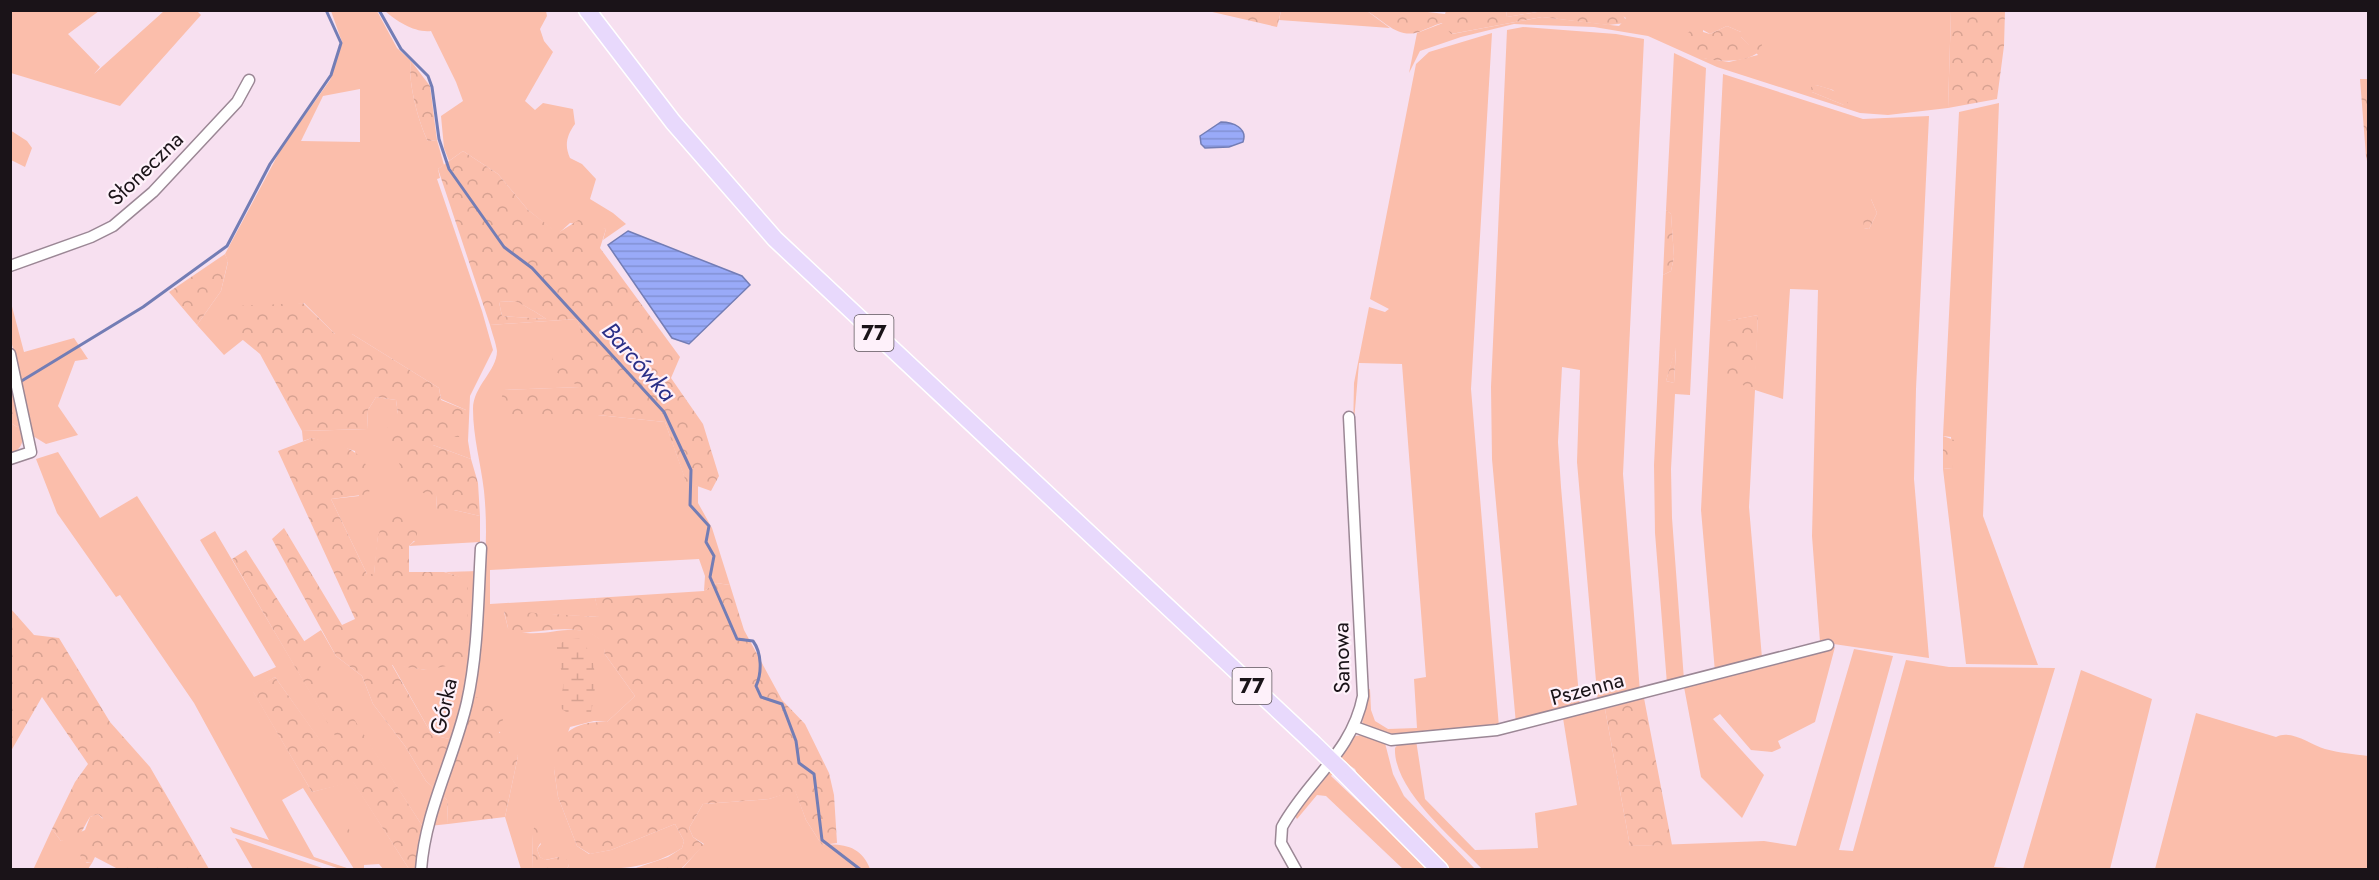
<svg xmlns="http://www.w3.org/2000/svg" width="2379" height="880" viewBox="0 0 2379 880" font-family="Jost,sans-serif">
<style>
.green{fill:#fbbeab;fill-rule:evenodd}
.forest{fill:url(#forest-crowns);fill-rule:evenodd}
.wetland{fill:url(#wetland-marsh)}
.water{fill:url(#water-rules);stroke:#737db5;stroke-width:1.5}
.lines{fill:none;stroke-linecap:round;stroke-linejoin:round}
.stream{stroke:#737db5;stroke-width:3}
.minor-casing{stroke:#9b8795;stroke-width:13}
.primary-casing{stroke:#fff;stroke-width:19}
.minor{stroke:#fff;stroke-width:10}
.primary{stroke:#e8d9fc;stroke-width:16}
.primary-bridge-casing{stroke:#fff;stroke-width:19;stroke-linecap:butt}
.primary-bridge{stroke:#e8d9fc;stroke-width:16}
.labels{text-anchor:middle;stroke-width:4.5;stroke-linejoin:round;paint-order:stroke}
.shield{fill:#fef1fa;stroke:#5e565c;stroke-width:1.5}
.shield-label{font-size:21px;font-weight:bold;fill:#1a1318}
.street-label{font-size:22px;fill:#1a1318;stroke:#fef1fa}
.water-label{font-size:24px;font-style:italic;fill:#2a2f87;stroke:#fef1fa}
</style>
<defs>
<pattern id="forest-crowns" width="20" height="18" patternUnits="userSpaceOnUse" patternTransform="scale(1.5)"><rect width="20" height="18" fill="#fbbeab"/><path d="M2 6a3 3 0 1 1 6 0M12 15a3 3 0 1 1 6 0" fill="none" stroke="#d7a292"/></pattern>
<pattern id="wetland-marsh" width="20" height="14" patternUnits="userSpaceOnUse" patternTransform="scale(1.5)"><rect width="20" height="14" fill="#fbbeab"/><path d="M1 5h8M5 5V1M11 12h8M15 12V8" fill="none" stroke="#d7a292"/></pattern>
<pattern id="water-rules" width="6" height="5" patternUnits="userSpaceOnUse" patternTransform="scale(1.5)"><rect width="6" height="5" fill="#99aaf8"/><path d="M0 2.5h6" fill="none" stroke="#8391d4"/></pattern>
</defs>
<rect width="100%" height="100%" fill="#f7e0f0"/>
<path class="green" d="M1613,10L1951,11L1948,108L1888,115L1860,113L1717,67L1648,36L1594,27L1514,24L1461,37L1420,51L1409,73L1417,33L1443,23L1452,34L1542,17L1619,26L1626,18ZM1727,26L1741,32V37L1758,55L1729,62L1704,58L1703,30L1710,34ZM1816,85L1833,90L1844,105L1812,92Z
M10,11H99L68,34L100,67L94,74L164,11H197L201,15L120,106L11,73Z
M331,11H377L397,48L411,61C407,79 419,125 428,141L437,140L444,165L438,169L440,178L437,179L482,311L493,350L470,396L468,441L471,459L433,445L432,436L466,410L441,399L439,388L352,334H335L304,303L216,317L244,339L224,355L197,325L221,291L228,262L225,254L281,149L330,80L342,42ZM360,89V142L301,141L323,96Z
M385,11H546L547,16L540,29L544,41L553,52L525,101L535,110L543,103L573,109L575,124C567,135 564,145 570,158L582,164L596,179L590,199L613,213L626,224L603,240L606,229L570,223L558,234L528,210L498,174L463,151L449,161L444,148L441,116L463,101L456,82L431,31C415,33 396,21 385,11Z
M1281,11H1367L1390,28L1279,20Z
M1506,11H1543L1507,17Z
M1523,27L1616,34L1644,39L1623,474L1640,692L1598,704L1577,462L1580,370L1562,367L1558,442L1561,487L1580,708L1516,724L1492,459L1491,387L1507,30Z
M1492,33L1471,389L1499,727L1391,735L1362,725L1367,690L1370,689L1371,710L1375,721L1388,729L1417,728L1414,679L1426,677L1402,364L1359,363L1353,433L1354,383L1369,307L1385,312L1389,309L1370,299L1416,64L1429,52Z
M1674,53L1706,68L1690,395L1675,394L1671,469L1672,518L1684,680L1667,684L1655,533L1654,465L1663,275L1671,271L1674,257L1671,214L1666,210ZM1676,348V349L1674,383L1666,381Z
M1723,74L1863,119L1929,116L1916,389L1914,479L1929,658L1820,642L1812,536L1818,290L1790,289L1783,399L1755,390L1749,507L1762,658L1715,672L1701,510ZM1871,199L1877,213L1869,229L1864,228ZM1758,315L1754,389L1727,321Z
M1999,103L1983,516L2038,665L1966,664L1943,469L1952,468L1951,437L1943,436L1959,112Z
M10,130L27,141L32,148L25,167L11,160Z
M10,299L24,352L74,338L88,359L75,361L58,406L78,435L46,444L33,436L11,340Z
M516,301C520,303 543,316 546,319L502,316L499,302Z
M577,319L587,348L582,387L504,390L598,415L665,422L686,481L698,486V503L712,528L730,585L716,583L704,591L705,576L699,559L490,570V604L595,598L600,617L504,612L508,628C514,630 520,632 526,633C556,636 582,618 606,645L604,653L635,696L607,722L594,721L570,727L554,769L558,797L577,846L589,854L611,850L675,824L684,841L682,848C644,872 611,869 567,869L569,865L559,857L545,860L540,857L537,849L541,844L532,834L533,869H521L505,817L518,756L471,695C478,628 491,558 484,491C481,464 473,437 473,409C473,386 497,371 497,351C496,343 492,333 490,325Z
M376,397L396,400L398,414L436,495L437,510H454L480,516V542L409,546L415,541L378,537L374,574H367L331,499L359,496L355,451L312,438L303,441L302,431L367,429L368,410Z
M21,418C23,433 27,447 11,454V423L17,427Z
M58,452L100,518L137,496L254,677L276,667L200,540L215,531L345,751L333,759L275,677L253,691L312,792L353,781L409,869H383L379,864L364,865V869H354L303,788L282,800L314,857L350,869H340L233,833L230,827L269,840L194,703L120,595L116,597L57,513L36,459Z
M479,571L467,687L454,740L432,735L392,664L426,670L468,580L445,572Z
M321,630L336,656L362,676L373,704L405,746L426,781L436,790L423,827L303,642Z
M1825,647H1835L1815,722L1778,741L1781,748L1772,752L1751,750L1720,714L1713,719L1764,775L1742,818L1701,777L1684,687L1605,709L1630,846L1764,841L1796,846L1854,649L1893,656L1839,850L1853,851L1906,660L1949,667L2055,668L1994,867L2023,869L2081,670L2152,699L2110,869H1482C1455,840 1393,790 1395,748L1399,743L1416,739L1522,728L1473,737L1416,740L1425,799L1475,850L1538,848L1535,813L1577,805L1563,718Z
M2196,713L2276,737C2291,729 2311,745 2325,749C2339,753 2354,754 2368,756V869H2155Z
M1362,735L1385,743L1393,774L1404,796L1475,869H1450L1360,780L1355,769L1343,761L1331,776L1429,869H1403L1326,796L1317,795L1297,819L1295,816L1297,811L1355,736Z
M795,790L806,820L822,845C844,843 862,847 870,869L681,870L704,844L693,837L689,828L703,804L769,799Z
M439,793L447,800L448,824L429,826Z
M98,814L103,819L101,825L80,858L87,863H92L88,869L33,870L52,829L61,841L85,830L90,817Z
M235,838L325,869H253Z"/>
<path class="forest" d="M1208,11H1281L1277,27Z
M1506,11L1507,17L1543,11H1613C1621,12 1625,15 1626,23L1608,25L1542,17L1451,34L1442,23C1434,25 1427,29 1419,32C1398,39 1384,21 1367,11H1419L1445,14L1446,11Z
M1951,11H2005L2004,46L1997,99L1948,108Z
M1727,26L1741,32V37L1749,45L1762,44C1761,63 1718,63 1704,58C1696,55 1690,49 1685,44L1686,34L1693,29L1710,34Z
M411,61L430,86L437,140L428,141C419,125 407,79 411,61Z
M2360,79H2368V166L2366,156Z
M1816,85C1828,88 1841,92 1848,103L1844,105L1812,92L1811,87Z
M463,151L498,174L528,210L558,233L580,219L606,229L600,248L680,357L671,378L703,424L719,476L711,491L686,482L665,422L598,415H496L504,390L580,387L551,369L554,350L586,348L577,319L490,325L438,169ZM515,301C520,303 543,316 546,319L502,316L499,302Z
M1865,196L1871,199L1877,213L1869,229L1864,228L1862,208Z
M1666,210L1671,214L1674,257L1671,271L1663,275Z
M225,254L228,261L221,291L197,325L169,292Z
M303,303L335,334H352L439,388L441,400L466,410L459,437L433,436V445L471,459L478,483L480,516L454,510H437L436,495L410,491L386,430L398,414L396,400L376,397L368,410L367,429L302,431L260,354L215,317L236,306Z
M1758,315L1755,389L1724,379L1726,321Z
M1676,346L1674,383L1666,381Z
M10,374L21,418L17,427L11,423Z
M1943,436L1954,440L1952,468L1943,469Z
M312,438C346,446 375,451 369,494L331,499L367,574H374C377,549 374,499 414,519C419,531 419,537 409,546V572H444L468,579L467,662L426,670L392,665L432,735L454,740L471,695L506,709L499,733L509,732L518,756L505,817L448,824L447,800L426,781L405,746L373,704L362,676L336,656L272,539L284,528L342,625L355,619L278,451Z
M246,550L423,827L419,869H409L353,782L312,792L252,690L275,677L333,758L344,751L232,559Z
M716,583L730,585L744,630L782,700L805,724L829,773L834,795L837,843L822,845L806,820L795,791L769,799L703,804L689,828L693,837L704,845L681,869H633L668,857L682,848L684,841L675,824L611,850L590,854L577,846L558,797L554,769L556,742C572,726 584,721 607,722L635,696L604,653L605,645C584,619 544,633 514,633L508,628L504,611L599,617L595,598L704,591Z
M11,609L34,635L59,638L110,722L150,767L209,869H118L95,857L92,863L83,862L80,858L81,853L103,818L98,814L90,817C79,834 84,837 61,841L52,829L75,782L88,764L42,697L11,751Z
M1644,698L1672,845L1630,846L1605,709Z
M344,821L350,831L346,847L333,825Z
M541,821L549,828L537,849L540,857L546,860L559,857L566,859L569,865L567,869H533L532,834L535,825Z"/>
<path class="wetland" d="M579,638C599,658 597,687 591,712C576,715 566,717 556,702C572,684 557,667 557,647L565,640Z"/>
<path class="water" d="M1221,122C1233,122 1248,128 1243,142L1229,147L1205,148L1201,144L1200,136Z
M628,231L742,276L750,285L689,344L672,338L608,245Z"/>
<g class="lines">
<path class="stream" d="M379,10L401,49L428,76L432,87L439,139L449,169L504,247L532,268L664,412L691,470L690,505L709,526L706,542L714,556L710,577L737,639L753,641C762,653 762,673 756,686L761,697L782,704L796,741L799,763L814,774L822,840L861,870
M10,388L143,307L227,246L270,164L331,75L341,43L326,10"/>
<defs>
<path id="minor" d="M10,266L91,237L113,226L153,192L237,102L249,80
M10,354L31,452L10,459
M1355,727L1391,740L1497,730L1828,645
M421,870C425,811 454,759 467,702C478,653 478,599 481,548
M1296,870L1281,843L1282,827C1308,779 1352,753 1363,696L1349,417"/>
<path id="primary" d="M587,10L673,122L775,239L1313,743
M1340,769L1440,870"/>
</defs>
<use href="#minor" class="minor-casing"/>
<use href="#primary" class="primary-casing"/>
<use href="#minor" class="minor"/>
<use href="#primary" class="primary"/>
<defs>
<path id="primary-bridge" d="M1313,743L1340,769"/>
</defs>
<use href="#primary-bridge" class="primary-bridge-casing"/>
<use href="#primary-bridge" class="primary-bridge"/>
</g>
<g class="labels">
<g class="shield">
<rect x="854.5" y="315" width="39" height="36" rx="4.5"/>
<rect x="1232.5" y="668" width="39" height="36" rx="4.5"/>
</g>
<g class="shield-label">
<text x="874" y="340">77</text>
<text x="1252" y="693">77</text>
</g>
<g class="street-label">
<text transform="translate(145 168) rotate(-44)" y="8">Słoneczna</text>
<text transform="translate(1341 658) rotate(-91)" y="8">Sanowa</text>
<text transform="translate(1587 688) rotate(-15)" y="8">Pszenna</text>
<text transform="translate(443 706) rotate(-77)" y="8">Górka</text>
</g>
<g class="water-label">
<text transform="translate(639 362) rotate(48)" y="8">Barcówka</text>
</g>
</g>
<rect width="2379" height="880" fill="none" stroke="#1a1318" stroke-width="24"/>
</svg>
